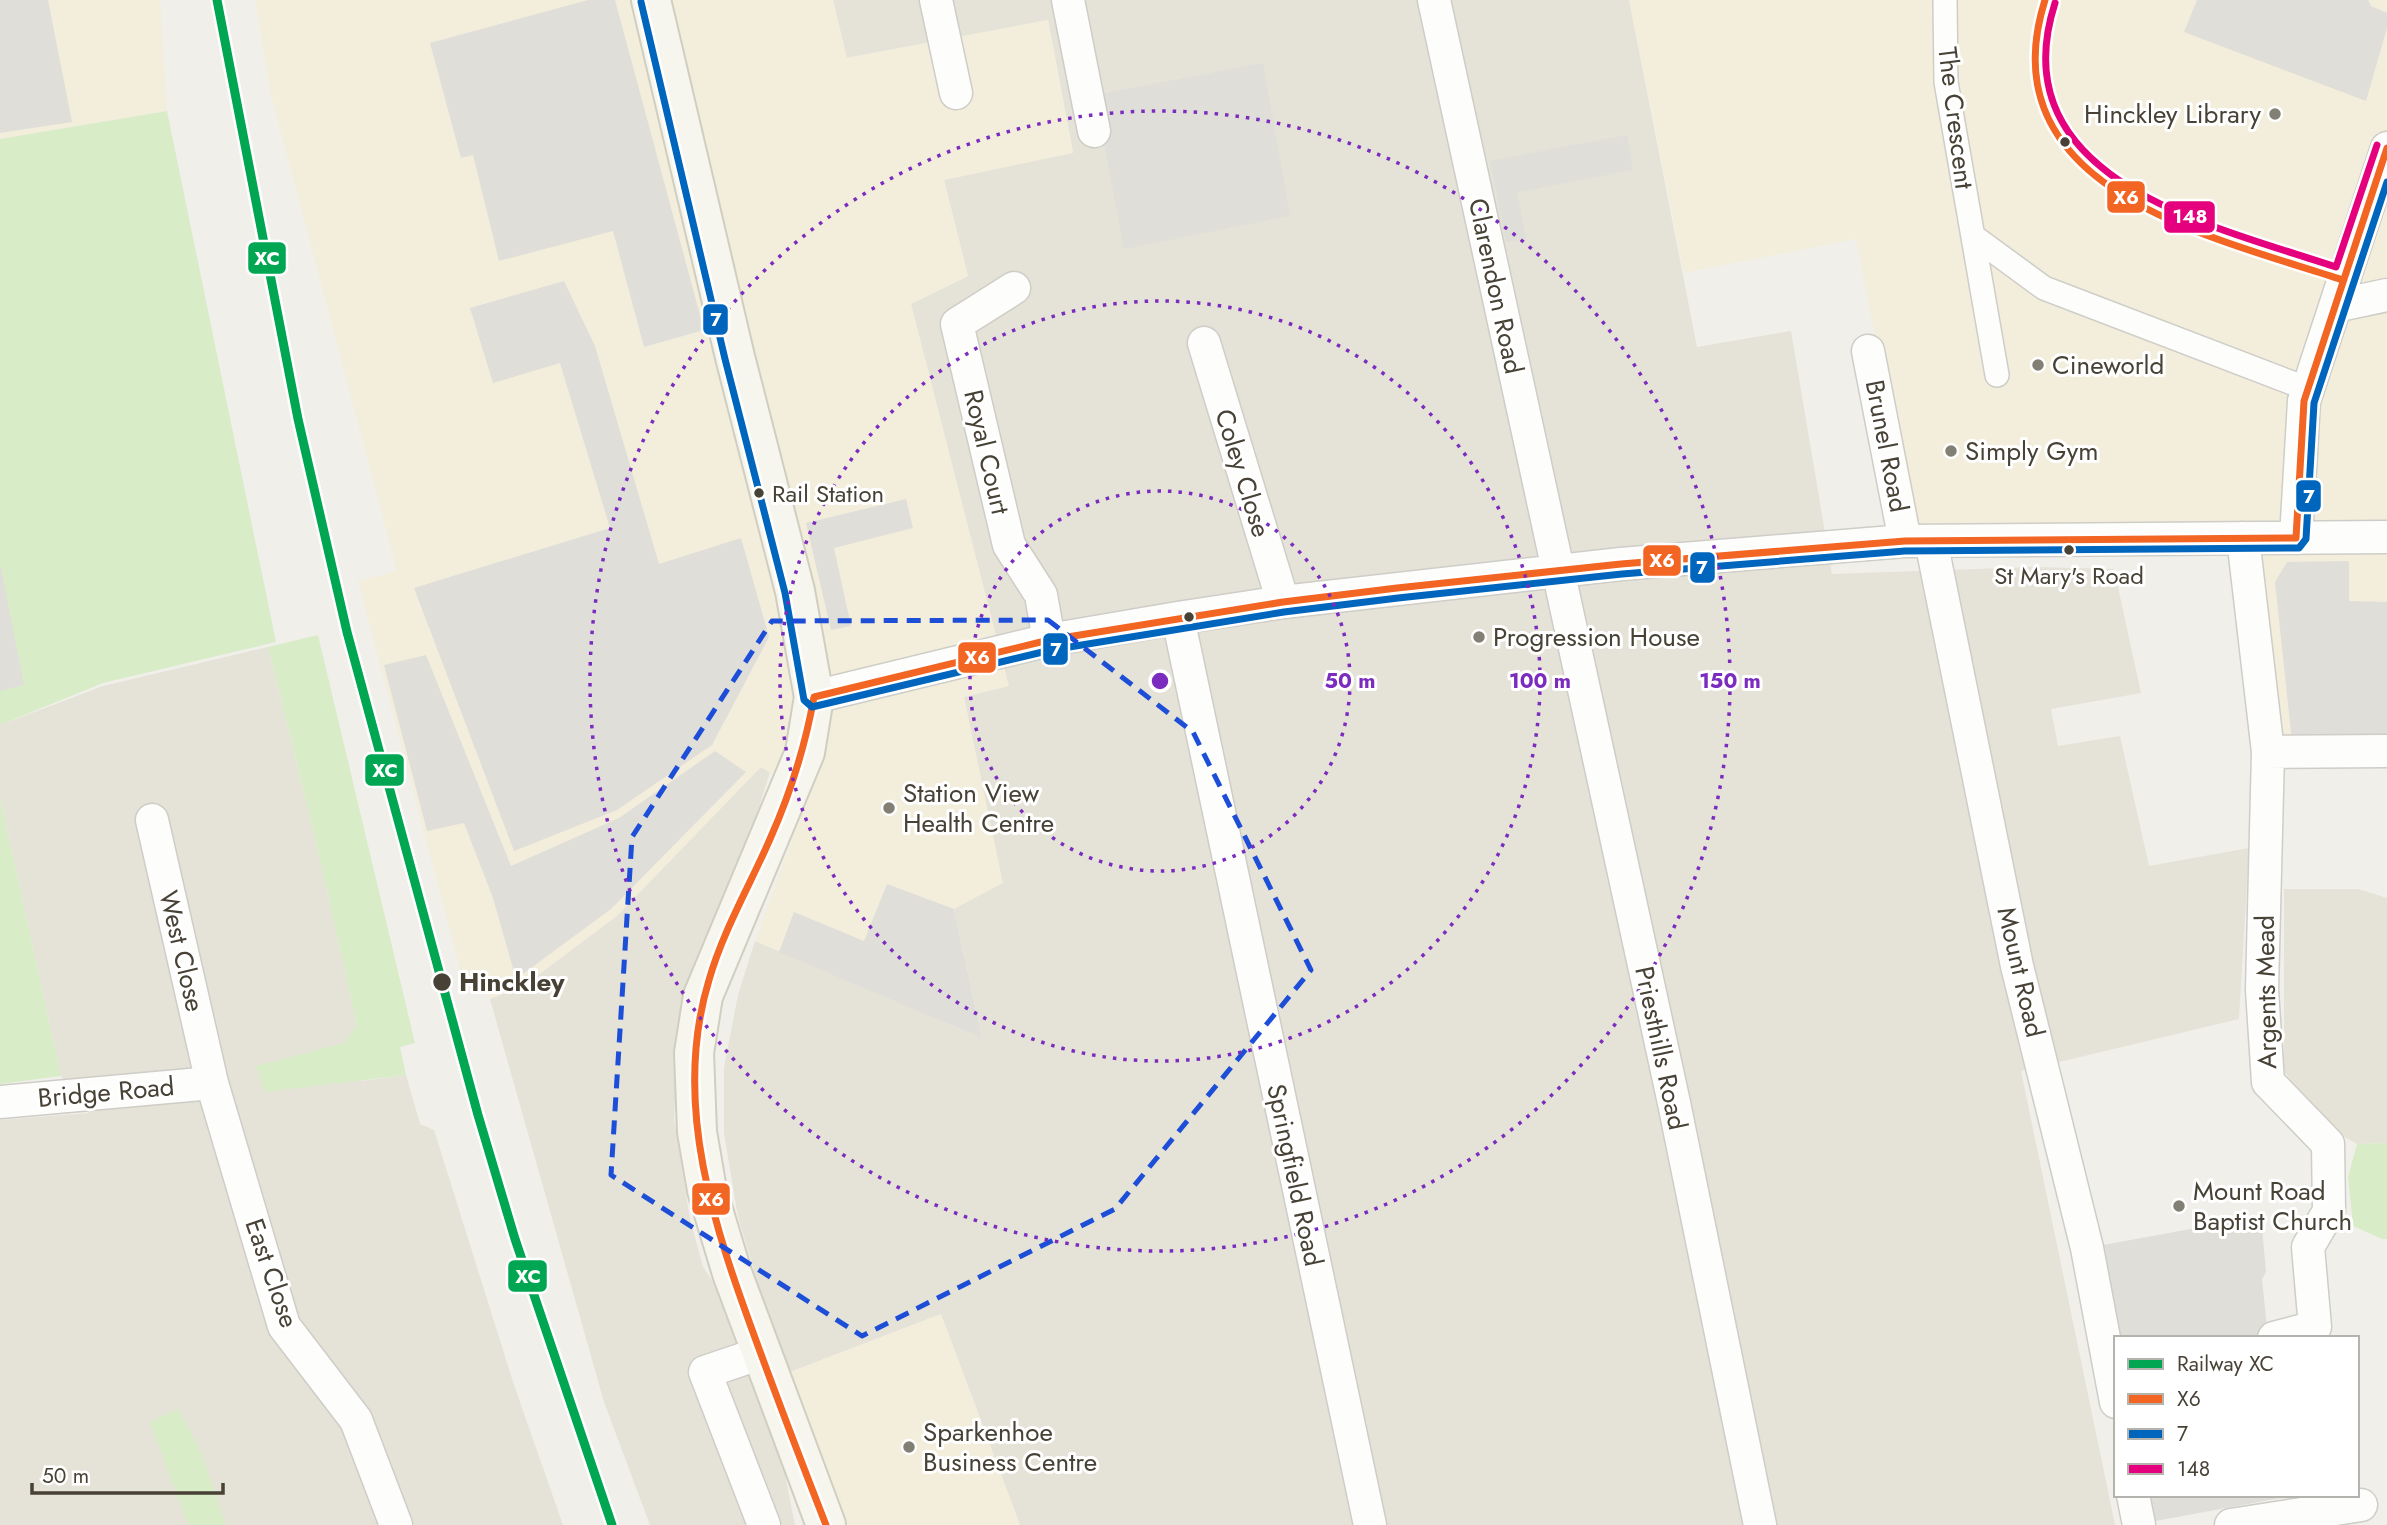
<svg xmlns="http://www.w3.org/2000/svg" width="2387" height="1525" viewBox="0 0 2387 1525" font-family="Jost,sans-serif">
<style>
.residential{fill:#e5e2d7}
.commercial{fill:#f3eddc}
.green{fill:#d9ecc8}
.parking{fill:#dfded9}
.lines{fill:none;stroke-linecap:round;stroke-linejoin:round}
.pedestrian-casing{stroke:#cecdc7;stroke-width:26}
.minor-casing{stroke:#cecdc7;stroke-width:35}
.secondary-casing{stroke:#d0cec0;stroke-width:42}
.pedestrian{stroke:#fdfdfc;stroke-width:23}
.minor{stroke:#fdfdfc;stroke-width:32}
.secondary{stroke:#f7f6ee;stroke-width:38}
.bus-1-casing{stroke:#fff;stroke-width:12}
.bus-2-casing{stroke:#fff;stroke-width:12}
.bus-3-casing{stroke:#fff;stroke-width:12}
.bus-1{stroke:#f26522;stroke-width:7}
.bus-2{stroke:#0065bd;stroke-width:7}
.bus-3{stroke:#e5007d;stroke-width:7}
.rail-1-casing{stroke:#fff;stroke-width:14}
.rail-1{stroke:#00a651;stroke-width:9}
.marked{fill:none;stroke:#1d4ed8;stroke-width:5;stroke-dasharray:14 9;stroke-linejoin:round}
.ring{fill:none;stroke:#7b2cbf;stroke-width:3.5;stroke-dasharray:3.5 7}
.poi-dot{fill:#827f74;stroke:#fff;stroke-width:2.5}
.bus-dot{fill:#474235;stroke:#fff;stroke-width:2.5}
.labels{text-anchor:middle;stroke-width:6;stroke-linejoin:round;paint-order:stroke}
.bus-label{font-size:24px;fill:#474235;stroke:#fff;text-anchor:start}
.poi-label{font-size:26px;fill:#474235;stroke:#fff;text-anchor:start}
.street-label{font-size:26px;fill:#474235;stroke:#fff}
.stop-label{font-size:26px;font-weight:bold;fill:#474235;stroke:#fff;text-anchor:start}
.centre{fill:#7b2cbf;stroke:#fff;stroke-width:3.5}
.ring-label{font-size:21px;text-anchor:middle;font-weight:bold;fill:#7b2cbf;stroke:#fff;stroke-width:6;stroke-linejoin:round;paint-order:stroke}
.line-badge{stroke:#fff;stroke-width:2.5}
.badge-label{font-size:19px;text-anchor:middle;font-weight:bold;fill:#fff}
</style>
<rect width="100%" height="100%" fill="#f0efea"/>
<path class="residential" d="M833,0H1629L1697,347L1791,331L1832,574L2032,567L2114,569L2141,693L2051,709L2058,746L2120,736L2149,866L2249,848L2239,1019L2021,1071L2115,1525H1020L941,1314L785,1374L738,1217L724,1133V1068L738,995L755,941L982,1037L954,909L987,815L964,697L1008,686L911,304L968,276L944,180L1073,152L1048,20L846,58Z
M268,647L313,829L357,1025L361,1081L406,1075L420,1124L434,1130L514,1385L563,1525H0V1120L88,1113L61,1076L0,797V725L103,686Z
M761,767L770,772L740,868L678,1043L674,1119L690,1219L703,1267L761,1353L795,1525H650L604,1402L490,999L525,985Z
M2284,889H2358L2387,898V1143L2357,1144L2323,1124L2284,1071Z"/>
<path class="commercial" d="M0,0H160L167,111L0,139Z
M255,0H833L847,58L1048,20L1073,153L944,180L968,276L911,304L1009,686L964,697L1003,883L954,909L982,1038L755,941L808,796L761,767L617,916L525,985L490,999L487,986L467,991L465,988L358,581L397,571L270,91Z
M1629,0H2387V751L2276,752L2247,539H1915L1856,239L1684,273Z
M941,1314L1020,1525H843L785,1374Z"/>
<path class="green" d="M167,111L276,642L103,683L0,725V139Z
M318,635L415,1043L400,1047L406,1075L264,1092L256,1066L344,1043L357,1025L313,829L268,647Z
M0,797L61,1076L0,1084Z
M2387,1143V1239H2382L2353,1226L2348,1177L2357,1144Z
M178,1409L201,1452L226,1525H188L150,1422Z"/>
<path class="parking" d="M0,0H48L72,122L0,133Z
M588,0H615L704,330L644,347L613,231L499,261L473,155L461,158L430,43Z
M2197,0H2368L2371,6L2387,13V28L2366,101L2184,32Z
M1263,63L1290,216L1124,249L1095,95Z
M1627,135L1633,170L1517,192L1526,239L1506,242L1490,161Z
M564,281L595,346L659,564L741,538L769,637L712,745L617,810L514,851L414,588L610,528L560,363L493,383L470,308Z
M906,499L913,528L834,548L851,626L831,630L806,523Z
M2349,561V601L2387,602V740L2292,742L2275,582L2287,562Z
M1,567L24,685L0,691V568Z
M426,655L511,866L619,818L715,751L746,772L611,909L516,979L493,898L464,823L427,831L384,665Z
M887,884L954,909L982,1038L779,952L794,912L864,941Z
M2261,1216L2266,1272L2262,1279L2268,1338H2116L2087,1248Z
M2133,1495H2286V1497L2139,1524Z"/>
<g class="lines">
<defs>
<path id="pedestrian" d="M1945,0L1946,82L1997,375
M1973,236L2044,288L2308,389"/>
<path id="minor" d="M936,0L956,93
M1068,0L1094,131
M1434,0L1674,1103L1760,1525
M1014,288L957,324L1009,545L1041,595L1049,640
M2335,306L2387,295
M1204,343L1283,602
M1868,351L1905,541
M2243,538L2268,752L2262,990L2268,1082L2328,1144L2329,1211L2308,1247L2315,1327L2274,1338
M2296,538L2304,401L2387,148
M1931,541L2017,966L2087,1248L2116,1402
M1178,618L1370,1525
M814,697L1049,640L1178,618L1283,602L1621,564L1905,541L2387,537
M2268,752L2387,751
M152,820L212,1083L284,1326L356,1420L396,1525
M0,1102L212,1083
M761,1353L705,1372L764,1525
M2133,1495L2139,1525
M2231,1525L2361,1505"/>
<path id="secondary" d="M651,0L735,357L795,591L814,697L805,752L703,996L694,1053L697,1132L707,1190L732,1273L826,1525"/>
</defs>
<use href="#pedestrian" class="pedestrian-casing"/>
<use href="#minor" class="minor-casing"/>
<use href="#secondary" class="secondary-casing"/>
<use href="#pedestrian" class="pedestrian"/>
<use href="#minor" class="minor"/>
<use href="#secondary" class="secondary"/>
<defs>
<path id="bus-1" d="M2045,0C1985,190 2213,237 2343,280
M826,1525C803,1466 780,1406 758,1346C715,1229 671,1105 709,980C723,931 750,885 770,839C791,792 805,747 814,697L1049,640L1283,602L1397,588L1621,564L1905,541L2296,538L2304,401L2387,148"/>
<path id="bus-2" d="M641,2L725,359L785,593L804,700L812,707L1051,650L1284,612L1398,598L1622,574L1905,551L2299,548L2306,539L2314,403L2387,182"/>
<path id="bus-3" d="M2055,3C1998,181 2214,226 2336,267L2377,145"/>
</defs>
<use href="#bus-1" class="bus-1-casing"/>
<use href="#bus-2" class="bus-2-casing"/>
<use href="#bus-3" class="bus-3-casing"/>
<use href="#bus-1" class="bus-1"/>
<use href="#bus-2" class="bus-2"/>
<use href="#bus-3" class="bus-3"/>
<defs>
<path id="rail-1" d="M217,0L298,419L347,632L478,1115L515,1239L612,1525"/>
</defs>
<use href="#rail-1" class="rail-1-casing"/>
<use href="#rail-1" class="rail-1"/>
</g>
<path class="marked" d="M1048,620L1193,732L1311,970L1115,1209L862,1336L611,1175L632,837L772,621Z"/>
<g class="ring">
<circle cx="1160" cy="681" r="190"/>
<circle cx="1160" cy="681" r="380"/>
<circle cx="1160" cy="681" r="570"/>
</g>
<g class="poi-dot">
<circle cx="2275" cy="114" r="7"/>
<circle cx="2038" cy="365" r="7"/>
<circle cx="1951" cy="451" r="7"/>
<circle cx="1479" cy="637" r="7"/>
<circle cx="889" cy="808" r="7"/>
<circle cx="2179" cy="1206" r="7"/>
<circle cx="909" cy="1447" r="7"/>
</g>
<g class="bus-dot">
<circle cx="2065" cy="142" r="6"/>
<circle cx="759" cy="493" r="6"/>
<circle cx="2069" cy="550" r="6"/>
<circle cx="1189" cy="617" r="6"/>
<circle cx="442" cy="982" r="10"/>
</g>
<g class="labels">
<g class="bus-label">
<text x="772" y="502">Rail Station</text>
<text x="2069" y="584" text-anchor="middle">St Mary's Road</text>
</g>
<g class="poi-label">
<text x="2261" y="123" text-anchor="end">Hinckley Library</text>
<text x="2052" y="374">Cineworld</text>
<text x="1965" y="460">Simply Gym</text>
<text x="1493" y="646">Progression House</text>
<text x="903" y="802">Station View<tspan x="903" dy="30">Health Centre</tspan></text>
<text x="2193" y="1200">Mount Road<tspan x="2193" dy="30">Baptist Church</tspan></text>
<text x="923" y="1441">Sparkenhoe<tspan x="923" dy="30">Business Centre</tspan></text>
</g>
<g class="street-label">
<text transform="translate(1956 118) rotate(83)" y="9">The Crescent</text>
<text transform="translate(1496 286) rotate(78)" y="9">Clarendon Road</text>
<text transform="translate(1887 446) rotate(79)" y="9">Brunel Road</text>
<text transform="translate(987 452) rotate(77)" y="9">Royal Court</text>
<text transform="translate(1243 473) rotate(73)" y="9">Coley Close</text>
<text transform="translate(182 951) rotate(77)" y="9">West Close</text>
<text transform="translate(2021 972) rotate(77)" y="9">Mount Road</text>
<text transform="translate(2266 992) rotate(-91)" y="9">Argents Mead</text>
<text transform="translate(1661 1048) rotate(78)" y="9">Priesthills Road</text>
<text transform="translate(106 1092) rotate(-5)" y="9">Bridge Road</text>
<text transform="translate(1295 1175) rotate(78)" y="9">Springfield Road</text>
<text transform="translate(272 1273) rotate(71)" y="9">East Close</text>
</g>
<g class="stop-label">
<text x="459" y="991">Hinckley</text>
</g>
</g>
<circle cx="1160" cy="681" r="10" class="centre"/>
<g class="ring-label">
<text x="1350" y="688">50 m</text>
<text x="1540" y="688">100 m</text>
<text x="1730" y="688">150 m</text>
</g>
<g class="line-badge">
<rect x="2106" y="180" width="40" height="34" rx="7" fill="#f26522"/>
<rect x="2163" y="200" width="53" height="34" rx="7" fill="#e5007d"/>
<rect x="247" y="241" width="40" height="34" rx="7" fill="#00a651"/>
<rect x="702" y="303" width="27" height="33" rx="7" fill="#0065bd"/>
<rect x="2295" y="479" width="27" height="34" rx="7" fill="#0065bd"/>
<rect x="1642" y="544" width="40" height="33" rx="7" fill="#f26522"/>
<rect x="1689" y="551" width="27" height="33" rx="7" fill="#0065bd"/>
<rect x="1042" y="632" width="27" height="34" rx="7" fill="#0065bd"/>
<rect x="957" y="641" width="40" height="33" rx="7" fill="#f26522"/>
<rect x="364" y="753" width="41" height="34" rx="7" fill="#00a651"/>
<rect x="691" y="1182" width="40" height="34" rx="7" fill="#f26522"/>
<rect x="507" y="1259" width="41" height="34" rx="7" fill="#00a651"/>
</g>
<g class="badge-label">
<text x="2126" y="204">X6</text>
<text x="2190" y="223">148</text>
<text x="267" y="265">XC</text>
<text x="716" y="326">7</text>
<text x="2309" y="503">7</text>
<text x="1662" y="567">X6</text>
<text x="1702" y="574">7</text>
<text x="1056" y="656">7</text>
<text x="977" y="664">X6</text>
<text x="385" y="777">XC</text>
<text x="711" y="1206">X6</text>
<text x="528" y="1283">XC</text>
</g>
<rect x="2114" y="1336" width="245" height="161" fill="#ffffff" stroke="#b5b3ae" stroke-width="2"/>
<rect x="2128" y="1359" width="35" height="10" fill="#00a651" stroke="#b5b3ae" stroke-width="2"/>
<text x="2177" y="1371" font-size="21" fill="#474235">Railway XC</text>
<rect x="2128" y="1394" width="35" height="10" fill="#f26522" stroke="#b5b3ae" stroke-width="2"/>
<text x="2177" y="1406" font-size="21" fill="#474235">X6</text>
<rect x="2128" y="1429" width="35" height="10" fill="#0065bd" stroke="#b5b3ae" stroke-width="2"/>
<text x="2177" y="1441" font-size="21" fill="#474235">7</text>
<rect x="2128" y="1464" width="35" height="10" fill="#e5007d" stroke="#b5b3ae" stroke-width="2"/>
<text x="2177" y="1476" font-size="21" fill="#474235">148</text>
<path d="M32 1483v10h191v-10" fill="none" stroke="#474235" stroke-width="3.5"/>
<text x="42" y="1483" font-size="21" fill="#474235" stroke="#ffffff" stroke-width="5" paint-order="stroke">50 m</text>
</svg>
